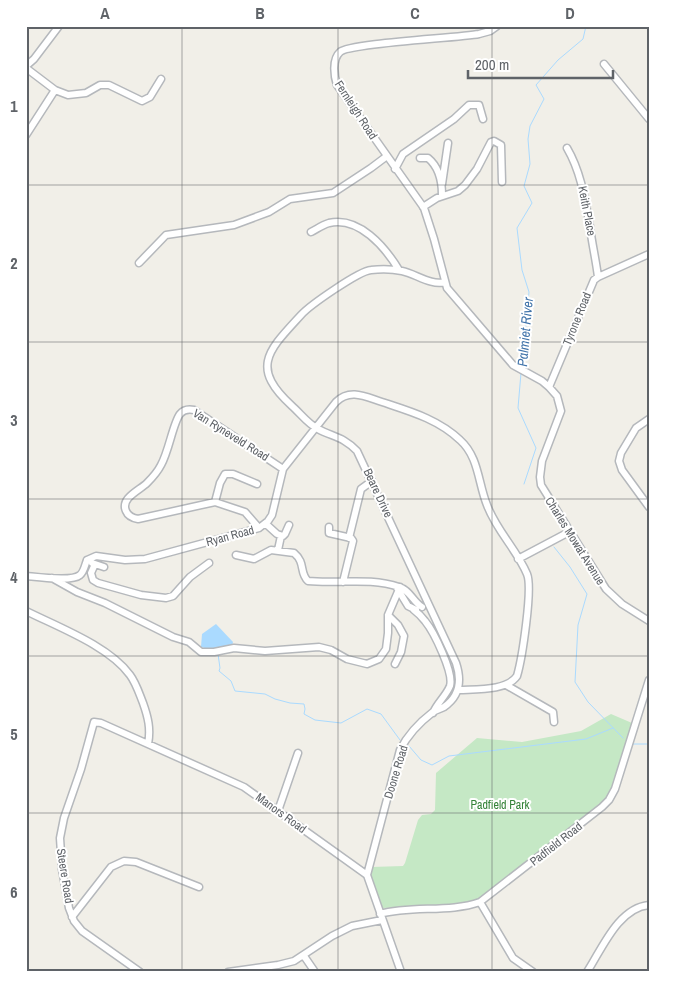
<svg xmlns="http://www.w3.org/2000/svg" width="675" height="998" viewBox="0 0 675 998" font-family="'Archivo Narrow',sans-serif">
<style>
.green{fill:#c5e8c5}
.water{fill:#aadaff}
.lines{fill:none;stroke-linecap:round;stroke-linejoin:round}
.stream{stroke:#aadaff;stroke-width:1}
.minor-casing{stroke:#b5b8bc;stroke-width:9}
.minor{stroke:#fff;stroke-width:6}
.grid{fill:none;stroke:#5f6368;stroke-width:1;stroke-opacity:0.55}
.labels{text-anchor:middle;stroke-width:4;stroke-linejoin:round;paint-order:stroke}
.street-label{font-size:12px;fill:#5f6368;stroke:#fff}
.park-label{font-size:12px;fill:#348238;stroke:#fff}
.water-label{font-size:14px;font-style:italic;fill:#4174aa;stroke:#fff}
.neatline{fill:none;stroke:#5f6368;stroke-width:2}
.grid-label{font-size:16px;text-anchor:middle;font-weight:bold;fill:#5f6368}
</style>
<rect width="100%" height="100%" fill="#f1efe8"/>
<path class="green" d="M611,714L632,723L631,730L612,787L605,801L489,895L470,905L382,908L370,874L371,867L403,866L405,863L418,820L422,815L431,814L435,810L436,773L477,738L522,742L581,731Z"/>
<path class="water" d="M216,624L233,642L232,646L212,650L201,647L202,634Z"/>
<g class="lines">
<path class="stream" d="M522,367L529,292L522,270L517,228L532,203L524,186L530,164L528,139L530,126L544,99L536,85L558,60L583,39L586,26
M521,373L518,408L536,448L524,484
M554,547L570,567L587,594L578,625L575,682L588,702L623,738
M218,654L220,668L219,671L231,681L235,691L265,694L275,699L290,703L304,704L305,709L304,714L315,720L341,723L367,709L381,714L400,740
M633,744H649
M409,746L421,760L432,765L449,756L586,739L613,728"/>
<defs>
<path id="minor" d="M497,26L490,31L479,34C458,38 350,43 340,52C332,59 334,76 337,85L424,208L434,239L447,288L513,365L542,381L549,387L557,396L561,411L542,461L540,477L541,485L606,589L622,604L649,621
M604,64L649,119
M26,66L34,59L59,26
M26,68L55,90
M26,135L55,90L68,95L86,93L100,85H109L142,101L150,97L161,79
M567,148C581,172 585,199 590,227C592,244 596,260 598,277
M420,158H428C439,167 442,182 442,195
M395,169L403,154L454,119L469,105H479L483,119
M442,184L448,143
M423,207L437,198L458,191L465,185L477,169L491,142L494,141L501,145L502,182
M311,232C317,229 322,225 329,223C359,216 385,247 399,270
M139,263L166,235L234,225L269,212L290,199L333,193L371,168L387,156
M549,387L594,280L598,277L649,254
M649,419L636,428L621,453L619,461L622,470L649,507
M215,502L220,483L225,474H233L257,484
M266,524L277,534L283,536L285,534L289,525
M329,527V533L351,538L353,541L343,582
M259,528L245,512L215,502L138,519C132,518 128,516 126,511C120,498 140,490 147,483C152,478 158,471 161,465C169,451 173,423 180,414C184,409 189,409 194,410L283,469
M349,538L361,489L372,481
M278,550L281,536
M236,555L254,559L271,550L294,553C306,563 299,573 308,581C338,584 370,577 399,587C410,590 413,602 422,607
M518,559L569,532
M87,560L96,556L125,560L145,559L259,528L268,521L272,515L283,469L336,402C350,388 366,397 382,402C409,411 438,419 460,440C479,457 478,483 487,505C496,530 517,550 527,574C533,588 522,659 517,676C507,691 476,689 459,690
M92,563L104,567
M95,564L91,573L93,580L98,583L141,595L166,598L173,596L190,577L209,563
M26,576C37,577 72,582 80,575C84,572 85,565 87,560
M52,578L77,592L105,603L173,637L189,642L201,652H214L234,648L265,651L319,647L331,650L347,659L367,664L379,659L386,649L388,633V615L400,587
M397,588L408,606L416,610
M414,610C418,613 422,617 425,621C434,632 454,673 450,686C446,696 437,703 433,713
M26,611C58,627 109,646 130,675C136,683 139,693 143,703C148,717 151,729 148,744
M388,615L398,625L404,636L401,652L395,664
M506,685L553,712L554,722
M278,811L298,753
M367,875L400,750C407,736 420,722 433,712C436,710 440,709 444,707C460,696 462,681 456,663L357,451C344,437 333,437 318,429C308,424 300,413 292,406C249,367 269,350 301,315C310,305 359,271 371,270C380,269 392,269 402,271C416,274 431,286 445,282
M480,902L513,958L533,972
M380,914C412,905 449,913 480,902L602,807L609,800L615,789L649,680
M72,917L111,867L124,861L136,862L199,887
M304,956L315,972
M140,972L82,931L74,921L69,908L62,869L60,838L64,818L81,769L94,722L101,723L244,787L367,875L401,972
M228,972L278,965L294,961L332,936L352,926L382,920
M587,972C602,949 618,908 649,905"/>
</defs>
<use href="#minor" class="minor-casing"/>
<use href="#minor" class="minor"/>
</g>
<path class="grid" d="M182,26V972M338,26V972M492,26V972M26,185H649M26,342H649M26,499H649M26,656H649M26,813H649"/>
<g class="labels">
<g class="street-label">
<text transform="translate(356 110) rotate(57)" y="4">Fernleigh Road</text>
<text transform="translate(587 211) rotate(79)" y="4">Keith Place</text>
<text transform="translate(577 319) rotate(-68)" y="4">Tyrone Road</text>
<text transform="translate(231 435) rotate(32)" y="4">Van Ryneveld Road</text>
<text transform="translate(378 493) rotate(65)" y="4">Beare Drive</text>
<text transform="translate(230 536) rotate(-15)" y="4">Ryan Road</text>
<text transform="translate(575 541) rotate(58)" y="4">Charles Mowat Avenue</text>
<text transform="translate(396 772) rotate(-73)" y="4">Doone Road</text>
<text transform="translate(281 813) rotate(36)" y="4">Manors Road</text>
<text transform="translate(556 844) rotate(-38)" y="4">Padfield Road</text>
<text transform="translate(65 876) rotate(81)" y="4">Steere Road</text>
</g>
<g class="park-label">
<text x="500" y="809">Padfield Park</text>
</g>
<g class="water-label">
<text transform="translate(525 332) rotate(-85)" y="5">Palmiet River</text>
</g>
</g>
<rect width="675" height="998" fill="none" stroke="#ffffff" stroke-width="55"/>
<path d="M468 70v8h145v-8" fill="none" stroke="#5f6368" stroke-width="2.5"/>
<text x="475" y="70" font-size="15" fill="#5f6368" stroke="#ffffff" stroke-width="4" paint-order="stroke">200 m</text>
<rect x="28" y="28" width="620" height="942" class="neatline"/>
<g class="grid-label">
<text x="105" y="19">A</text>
<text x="260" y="19">B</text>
<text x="415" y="19">C</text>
<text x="570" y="19">D</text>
<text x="14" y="112">1</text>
<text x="14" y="269">2</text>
<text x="14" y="426">3</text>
<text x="14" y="583">4</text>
<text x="14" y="740">5</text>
<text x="14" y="898">6</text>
</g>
</svg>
